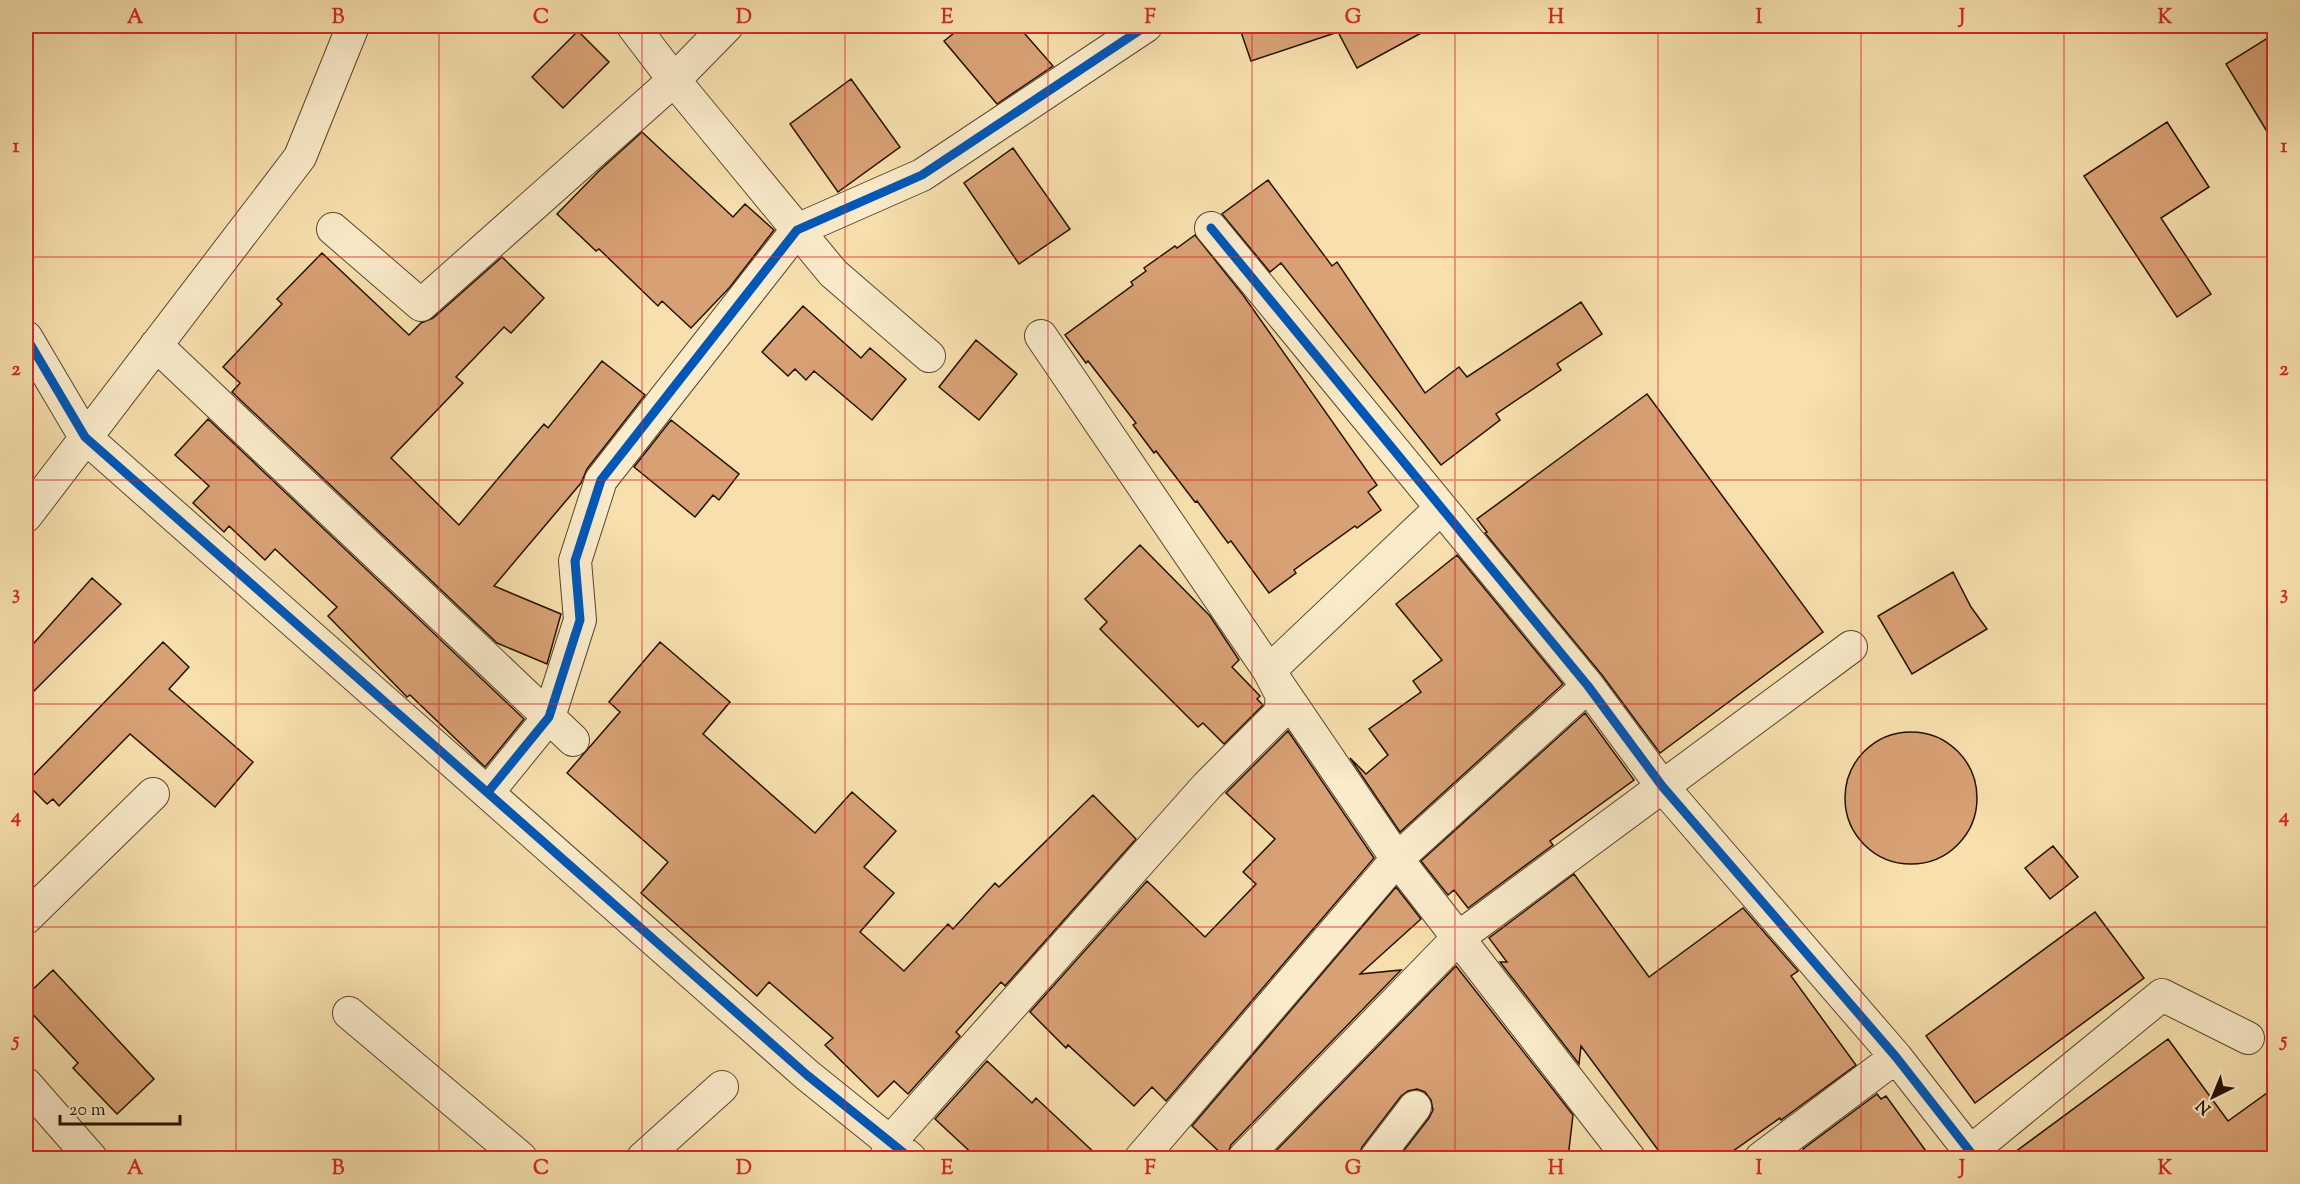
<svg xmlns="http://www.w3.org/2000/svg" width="2300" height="1184" viewBox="0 0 2300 1184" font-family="'Sorts Mill Goudy',serif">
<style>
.building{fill:#d8a175;stroke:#251100;stroke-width:1.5}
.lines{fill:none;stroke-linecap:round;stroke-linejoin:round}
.street-casing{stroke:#5a452c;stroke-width:34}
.street{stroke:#faebca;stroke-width:32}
.cycleway-casing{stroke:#faebca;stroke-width:13}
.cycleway{stroke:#0057b8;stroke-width:9}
.grid{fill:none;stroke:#d62828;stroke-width:1.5;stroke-opacity:0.55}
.neatline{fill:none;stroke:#d62828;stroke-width:2}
.grid-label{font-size:20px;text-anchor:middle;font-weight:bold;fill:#d62828}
</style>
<rect width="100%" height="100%" fill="#f7e0ae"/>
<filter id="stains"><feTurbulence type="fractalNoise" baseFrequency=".00333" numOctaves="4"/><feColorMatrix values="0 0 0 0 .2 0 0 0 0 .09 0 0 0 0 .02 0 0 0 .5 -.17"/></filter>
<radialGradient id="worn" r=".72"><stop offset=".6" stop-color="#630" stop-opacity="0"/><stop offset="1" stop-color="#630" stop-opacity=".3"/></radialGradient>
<path class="building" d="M963,26H1018L1053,66L997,104L944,41Z
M1239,26H1434L1357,68L1338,32L1251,61Z
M578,31L609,62L563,108L532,77Z
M2274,34V143L2226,64Z
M851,79L900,147L838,192L790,124Z
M2167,122L2209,187L2161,218L2211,294L2177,317L2084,176Z
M642,132L733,217L745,204L774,230L730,287L691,328L662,301L658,306L599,249L596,251L557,214L600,170Z
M1013,148L1070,229L1019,264L964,183Z
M1268,180L1332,266L1337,262L1425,393L1459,367L1467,377L1581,302L1602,334L1557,364L1561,370L1496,414L1500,420L1441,465L1281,263L1270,272L1222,214Z
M1195,235L1243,295L1377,485L1368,492L1381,510L1357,528L1355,526L1294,570L1296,573L1269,593L1231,541L1228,543L1197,501L1195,502L1156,451L1154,453L1133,425L1136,423L1088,361L1086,363L1065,335L1133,285L1131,282L1146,271L1144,268L1175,246L1177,248Z
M322,253L409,335L421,323L433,318L502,257L544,298L511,333L504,327L456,377L463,383L391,458L459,525L544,424L548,428L602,361L645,395L587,469L581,483L494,586L561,614L547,664L497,643L232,392L240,383L223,367L282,304L277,299Z
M803,306L861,358L870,348L906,379L872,420L814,371L806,380L795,369L788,376L762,352Z
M976,340L1017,374L979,420L939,387Z
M1647,394L1823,632L1660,753L1602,675L1485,533L1487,532L1477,519Z
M208,419L524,719L485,767L410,695L407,697L371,660L328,616L337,607L275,549L265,560L229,526L224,532L193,503L209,486L175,455Z
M671,420L739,474L719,500L713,495L695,517L634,467Z
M1140,545L1210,616L1239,660L1232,667L1260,696L1257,699L1263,705L1224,744L1203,723L1198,727L1100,629L1107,622L1085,599Z
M1457,555L1563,684L1400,832L1350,758L1366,774L1388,755L1369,729L1421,692L1413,681L1442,660L1396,604Z
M1953,572L1971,607L1987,629L1912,674L1878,616Z
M92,578L121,604L26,699V652Z
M163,642L189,667L169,689L253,762L215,807L130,734L59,806L53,799L47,804L26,783Z
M660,642L730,702L703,734L815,833L852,792L896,831L864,867L894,893L860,932L904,971L948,924L953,929L995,883L999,887L1093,795L1136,839L1005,986L1001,982L956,1032L960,1036L908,1094L894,1081L878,1097L825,1045L833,1038L769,982L757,996L641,893L668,862L567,773L620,712L609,702Z
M1585,713L1634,780L1550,841L1553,845L1468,908L1454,890L1448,895L1421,861Z
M1288,731L1374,858L1166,1101L1152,1087L1134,1106L1068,1045L1066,1048L1030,1012L1147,881L1205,937L1256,884L1243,872L1275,839L1226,793Z
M1845 798a66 66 0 1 1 132 0a66 66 0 1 1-132 0Z
M2053,846L2078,877L2050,899L2025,868Z
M1574,874L1649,977L1743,908L1798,971L1791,976L1856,1065L1781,1120L1780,1118L1723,1158H1664L1581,1046L1579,1064L1500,962H1507L1489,938Z
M1396,887L1421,919L1360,974L1401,970L1231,1145L1226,1158L1192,1126Z
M2095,912L2144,978L1975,1103L1926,1036Z
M1456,966L1573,1115L1568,1158H1398L1429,1118L1433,1110L1431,1100L1425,1092L1417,1089L1408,1091L1401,1096L1362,1147L1358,1158H1269Z
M53,970L154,1079L117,1114L73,1068L78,1063L26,1007V996Z
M2168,1039L2228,1121L2274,1088V1158H2007Z
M987,1061L1032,1103L1036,1098L1100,1158H977L935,1119Z
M1877,1094L1881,1099L1886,1096L1931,1158H1809L1803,1149Z"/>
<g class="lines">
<defs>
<path id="street" d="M633,26L674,80L833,273L929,356
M1211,228L1588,686L1662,786L1896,1057L1975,1158
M333,229L421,305L674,80L727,26
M1041,336L1397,859L1629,1158
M26,337L85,437L807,1075L910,1158
M156,345L573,740
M26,516L300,157L353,26
M488,792L549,717L580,620L575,561L601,480L797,230L922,175L1146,26
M26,918L153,794
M349,1013L521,1158
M26,1084L91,1158
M1970,1152L2162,995L2248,1038
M643,1158L722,1087
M886,1158L890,1142L1207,786L1280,713L1282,696L1269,671L1441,508
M1141,1158L1397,859L1588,686
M1244,1158L1458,938L1851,647
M1376,1158L1415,1107
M1761,1158L1896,1057"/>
</defs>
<use href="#street" class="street-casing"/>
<use href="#street" class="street"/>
<defs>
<path id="cycleway" d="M1211,228L1588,686L1662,786L1896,1057L1975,1158
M26,337L85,437L807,1075L910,1158
M488,792L549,717L580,620L575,561L601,480L797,230L922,175L1146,26"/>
</defs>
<use href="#cycleway" class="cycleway-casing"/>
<use href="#cycleway" class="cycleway"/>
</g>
<path class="grid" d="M236,26V1158M439,26V1158M642,26V1158M845,26V1158M1048,26V1158M1252,26V1158M1455,26V1158M1658,26V1158M1861,26V1158M2064,26V1158M26,257H2274M26,480H2274M26,704H2274M26,927H2274"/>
<rect width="2300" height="1184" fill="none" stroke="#f7e0ae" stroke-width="66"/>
<g transform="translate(2213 1097) rotate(223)" stroke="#faebca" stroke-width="4.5" paint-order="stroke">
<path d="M0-4.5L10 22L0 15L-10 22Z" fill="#251100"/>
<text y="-9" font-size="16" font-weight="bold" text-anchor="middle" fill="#251100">N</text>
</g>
<path d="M60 1115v9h120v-9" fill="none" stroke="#251100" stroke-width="3"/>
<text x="69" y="1115" font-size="18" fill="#251100" stroke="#faebca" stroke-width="4.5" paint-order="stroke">20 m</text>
<rect x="33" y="33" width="2234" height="1118" class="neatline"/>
<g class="grid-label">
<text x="135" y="23">A</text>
<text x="338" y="23">B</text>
<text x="541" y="23">C</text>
<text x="744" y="23">D</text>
<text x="947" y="23">E</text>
<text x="1150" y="23">F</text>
<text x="1353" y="23">G</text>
<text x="1556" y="23">H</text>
<text x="1759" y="23">I</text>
<text x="1962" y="23">J</text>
<text x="2165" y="23">K</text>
<text x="16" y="152">1</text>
<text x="2284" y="152">1</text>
<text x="16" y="375">2</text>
<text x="2284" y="375">2</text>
<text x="16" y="599">3</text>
<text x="2284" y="599">3</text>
<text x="16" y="822">4</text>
<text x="2284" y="822">4</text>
<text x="16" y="1046">5</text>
<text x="2284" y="1046">5</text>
<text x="135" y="1174">A</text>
<text x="338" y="1174">B</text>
<text x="541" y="1174">C</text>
<text x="744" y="1174">D</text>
<text x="947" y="1174">E</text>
<text x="1150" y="1174">F</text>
<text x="1353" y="1174">G</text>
<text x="1556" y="1174">H</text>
<text x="1759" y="1174">I</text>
<text x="1962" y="1174">J</text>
<text x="2165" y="1174">K</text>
</g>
<rect width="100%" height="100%" filter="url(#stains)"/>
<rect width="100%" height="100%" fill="url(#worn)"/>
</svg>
